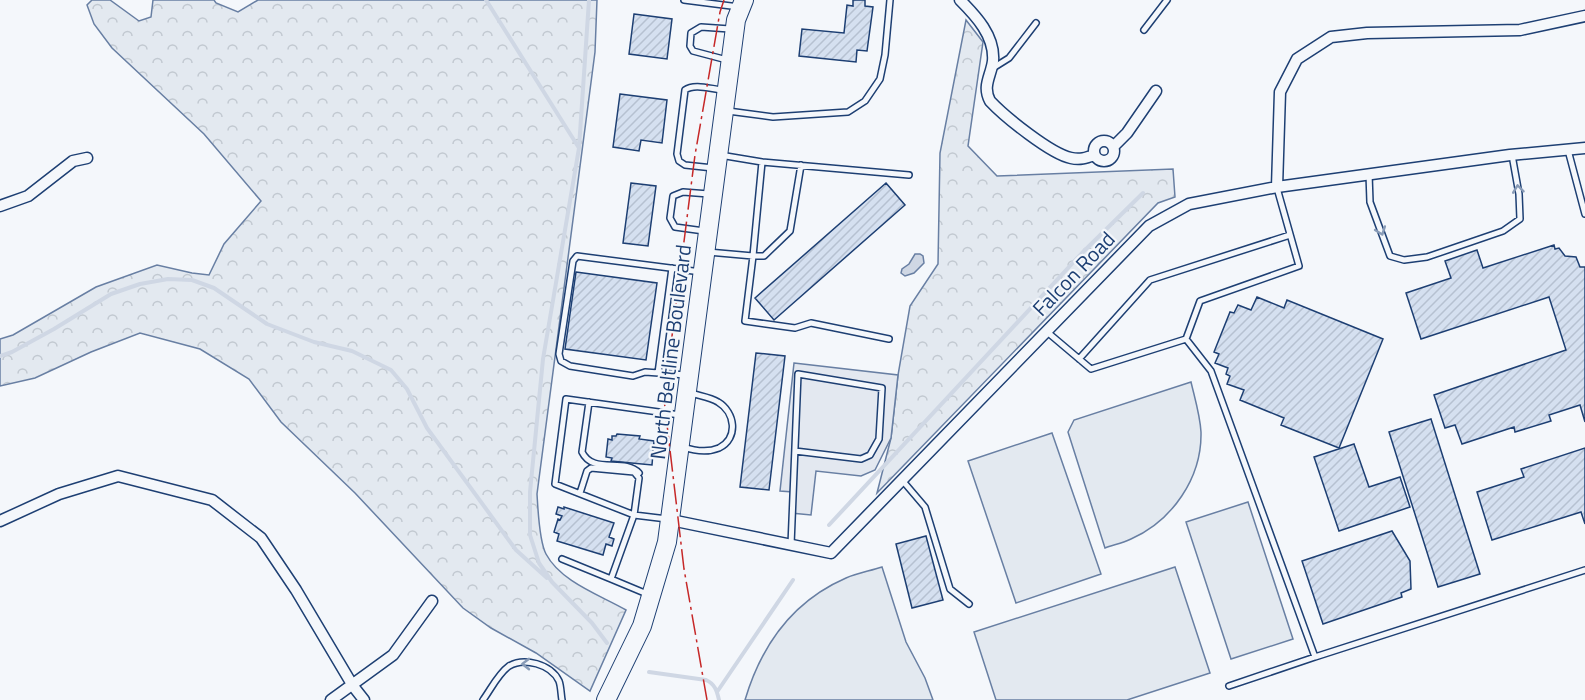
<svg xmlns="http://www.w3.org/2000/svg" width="1585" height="700" viewBox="0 0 1585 700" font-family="'Titillium Web',sans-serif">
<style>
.green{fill:#e3e9f0;stroke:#687fa3;stroke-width:1.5}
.forest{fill:url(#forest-crowns);stroke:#687fa3;stroke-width:1.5}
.parking{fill:#e3e8f0;stroke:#687fa3;stroke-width:1.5}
.water{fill:url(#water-ripples);stroke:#687fa3;stroke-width:1.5}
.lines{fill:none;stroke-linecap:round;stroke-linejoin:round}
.stream{stroke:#cfd7e4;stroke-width:4}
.building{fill:url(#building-hatch);stroke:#1d3f73;stroke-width:1.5}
.lane-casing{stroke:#1d3f73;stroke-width:8}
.street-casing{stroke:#1d3f73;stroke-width:13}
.primary-casing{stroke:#1d3f73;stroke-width:20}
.lane{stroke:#f4f7fb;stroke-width:5}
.street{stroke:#f4f7fb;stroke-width:10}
.primary{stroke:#f4f7fb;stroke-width:18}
.power{stroke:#c62828;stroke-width:1.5;stroke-dasharray:21 4.5 3 4.5;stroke-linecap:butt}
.oneway{stroke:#889bb7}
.labels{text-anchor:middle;stroke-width:4.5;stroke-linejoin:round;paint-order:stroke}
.street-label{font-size:21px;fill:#1d3f73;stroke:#f4f7fb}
</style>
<defs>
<pattern id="forest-crowns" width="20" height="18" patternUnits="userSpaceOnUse" patternTransform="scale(1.5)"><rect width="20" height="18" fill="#e3e9f0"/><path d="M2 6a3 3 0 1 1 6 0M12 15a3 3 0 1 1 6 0" fill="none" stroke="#c2c9d1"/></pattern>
<pattern id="water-ripples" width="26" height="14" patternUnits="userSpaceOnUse" patternTransform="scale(1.5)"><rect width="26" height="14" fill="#cfd7e4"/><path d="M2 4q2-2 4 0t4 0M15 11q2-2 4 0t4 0" fill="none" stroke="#b1bac7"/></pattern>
<pattern id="building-hatch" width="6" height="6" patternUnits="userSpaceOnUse" patternTransform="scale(1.5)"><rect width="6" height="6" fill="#d5e0f0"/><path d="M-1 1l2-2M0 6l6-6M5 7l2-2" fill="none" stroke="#b6c1d1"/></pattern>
</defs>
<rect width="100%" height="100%" fill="#f4f7fb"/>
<path class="green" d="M1191,382C1195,399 1200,415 1201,432C1202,478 1172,521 1131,539C1123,543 1113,545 1105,548L1068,432L1074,420Z
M1052,433L1101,574L1016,603L968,461Z
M1248,502L1293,639L1231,659L1186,522Z
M882,567L906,642L925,678L933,700H745C761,646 793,601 846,578C857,573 870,571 882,567Z
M1175,567L1210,673L1127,700H996L974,632Z"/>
<path class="forest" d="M92,0H110L139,21L151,17L153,0H214L216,3L238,12L258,0H597L595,52L537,494C538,509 539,541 546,554C561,582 600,595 626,610L590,691L536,653L491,628L463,608L355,493L281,422L249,379L200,349L140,333L91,352L35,378L0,386V339L13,335L96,287L157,265L192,273L209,275L224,244L261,201L204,134L112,48L94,24L87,5Z
M966,20L983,42L968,146L997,176L1173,169L1175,197L1158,203L877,493L891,438L898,375L910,306L938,264L940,153Z"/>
<path class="parking" d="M794,363L898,375L891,438L875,470L861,476L816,471L811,515L791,513L793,492L780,491Z"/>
<path class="water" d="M915,254H920L923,256L924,263L914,273L905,276L901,273L902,269L909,264Z"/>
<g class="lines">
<path class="stream" d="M486,0L579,148L543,359L530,492V535L539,563L552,582L592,623L607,643
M579,148L589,0
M0,356L12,352L54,329L111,294L140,284L168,279L192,280L214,288L267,324L314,342L352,351L391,370L407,389L427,428L516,550L547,578
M829,525L1082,253L1143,193
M649,672L706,680C715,684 717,691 719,700
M717,692L793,580"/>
</g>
<path class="building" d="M853,0H865V6L873,7L867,51L857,50L856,62L799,56L802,29L844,33L847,5L853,6Z
M634,14L672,19L667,59L629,54Z
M620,94L667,100L662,143L641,140L639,151L613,147Z
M631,183L656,186L648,246L623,243Z
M886,183L905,205L774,320L755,298Z
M1554,245L1555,249L1559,248L1565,256L1576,257L1580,267H1585V422L1580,405L1549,415L1551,421L1515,432L1514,427L1462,444L1455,425L1445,428L1434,395L1566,350L1549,297L1421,339L1406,293L1451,278L1445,261L1477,250L1483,268Z
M576,272L657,283L646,360L565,349Z
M1257,297L1284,308L1287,300L1383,339L1339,448L1281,425L1284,418L1240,400L1244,390L1227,384L1230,376L1226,374L1228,368L1215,363L1219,354L1214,352L1230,312L1234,313L1238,305L1251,310Z
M756,353L785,356L769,490L740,487Z
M1431,419L1480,574L1438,587L1389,432Z
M617,434L640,436L639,439L654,441L652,465L611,461L612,458L606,457L608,439L612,440V436H616Z
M1354,444L1369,487L1400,477L1410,507L1339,531L1314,457Z
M1585,448V524L1581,512L1492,540L1477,492L1524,477L1521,469Z
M558,507L564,509V507L614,523L609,537L614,539L612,546L606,544L603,555L557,541L559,534L554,532L558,519L560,520L562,516L556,514Z
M1392,531L1410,561L1411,589L1401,593L1402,597L1323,624L1302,561Z
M926,536L943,600L912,608L896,544Z"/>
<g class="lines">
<defs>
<path id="lane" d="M684,0L739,7
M1144,30L1167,0
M727,60L693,51L690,46L691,33L701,27L730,29
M993,68L1009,58L1036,23
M728,111L773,117L848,112L865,101L880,79L885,55L890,0
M1568,150L1585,214
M762,162L909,175
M801,165L790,231L764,256H753L745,321L795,328L811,323L889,339
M713,168L685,165L679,161L677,154L685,90C694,83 711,89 722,90
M1369,174L1370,202L1390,256L1404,260L1427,257L1503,231L1520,219L1519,194L1512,155
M704,231L675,227L670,218L673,196L683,192L709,194
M708,252L753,256L762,162L720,155
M1046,331L1091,369L1186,339L1200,301L1299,266L1277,188
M1186,339L1211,371L1315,657L1229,686
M1079,359L1150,280L1290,235
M658,373L672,268
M686,375L645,372L633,376L570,366L561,361L559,354L573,261L577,256L701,272
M589,402L582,452C593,475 624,457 639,473
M683,447C695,451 707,453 719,448C739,438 735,412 718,402C710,397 700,396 691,393
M902,480L925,507L950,589L969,604
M580,493L587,471L591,468L634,472L639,478L634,515L555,484L566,399L680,415
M791,545L798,374L882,388L879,439L870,455L861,459L795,451
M562,559L611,579
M647,594L611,579L634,515L667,519
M1315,657L1585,570
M483,700C491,689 498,674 509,666C524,657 551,664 559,681C561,686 561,695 562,700"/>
<path id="street" d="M960,0C976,16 995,36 993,61C991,76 982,86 990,101C1005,117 1051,154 1071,158C1080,160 1086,158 1094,155
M1094 151a10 10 0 1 1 20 0a10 10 0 1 1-20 0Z
M1113,147L1127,133L1156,91
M1277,187L1280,92L1297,59L1331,37L1367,33L1520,30L1585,16
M0,206L28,196L73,161L87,158
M671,520L831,553L1149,226L1189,204L1277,187L1510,155L1585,148
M0,521L59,494L118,476L212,500L261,538L296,590L353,686L364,700
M331,700L393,655L432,601"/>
<path id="primary" d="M606,700L642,626L667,542L736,20L744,0"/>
</defs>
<use href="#lane" class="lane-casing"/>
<use href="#street" class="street-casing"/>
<use href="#primary" class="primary-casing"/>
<use href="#lane" class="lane"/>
<use href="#street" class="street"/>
<use href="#primary" class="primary"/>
<path class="power" d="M707,700L684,569L664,399L695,155L720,12L724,0"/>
</g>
<defs><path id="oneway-chevron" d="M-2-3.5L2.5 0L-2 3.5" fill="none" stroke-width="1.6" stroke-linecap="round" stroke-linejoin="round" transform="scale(1.5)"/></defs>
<g class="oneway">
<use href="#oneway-chevron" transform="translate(1518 189) rotate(-97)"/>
<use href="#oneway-chevron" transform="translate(1381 231) rotate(70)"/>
<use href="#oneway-chevron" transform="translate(526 664) rotate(180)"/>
</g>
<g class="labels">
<g class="street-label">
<text transform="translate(1074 274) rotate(-46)" y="7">Falcon Road</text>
<text transform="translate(671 352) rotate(-83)" y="7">North Beltline Boulevard</text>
</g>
</g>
</svg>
